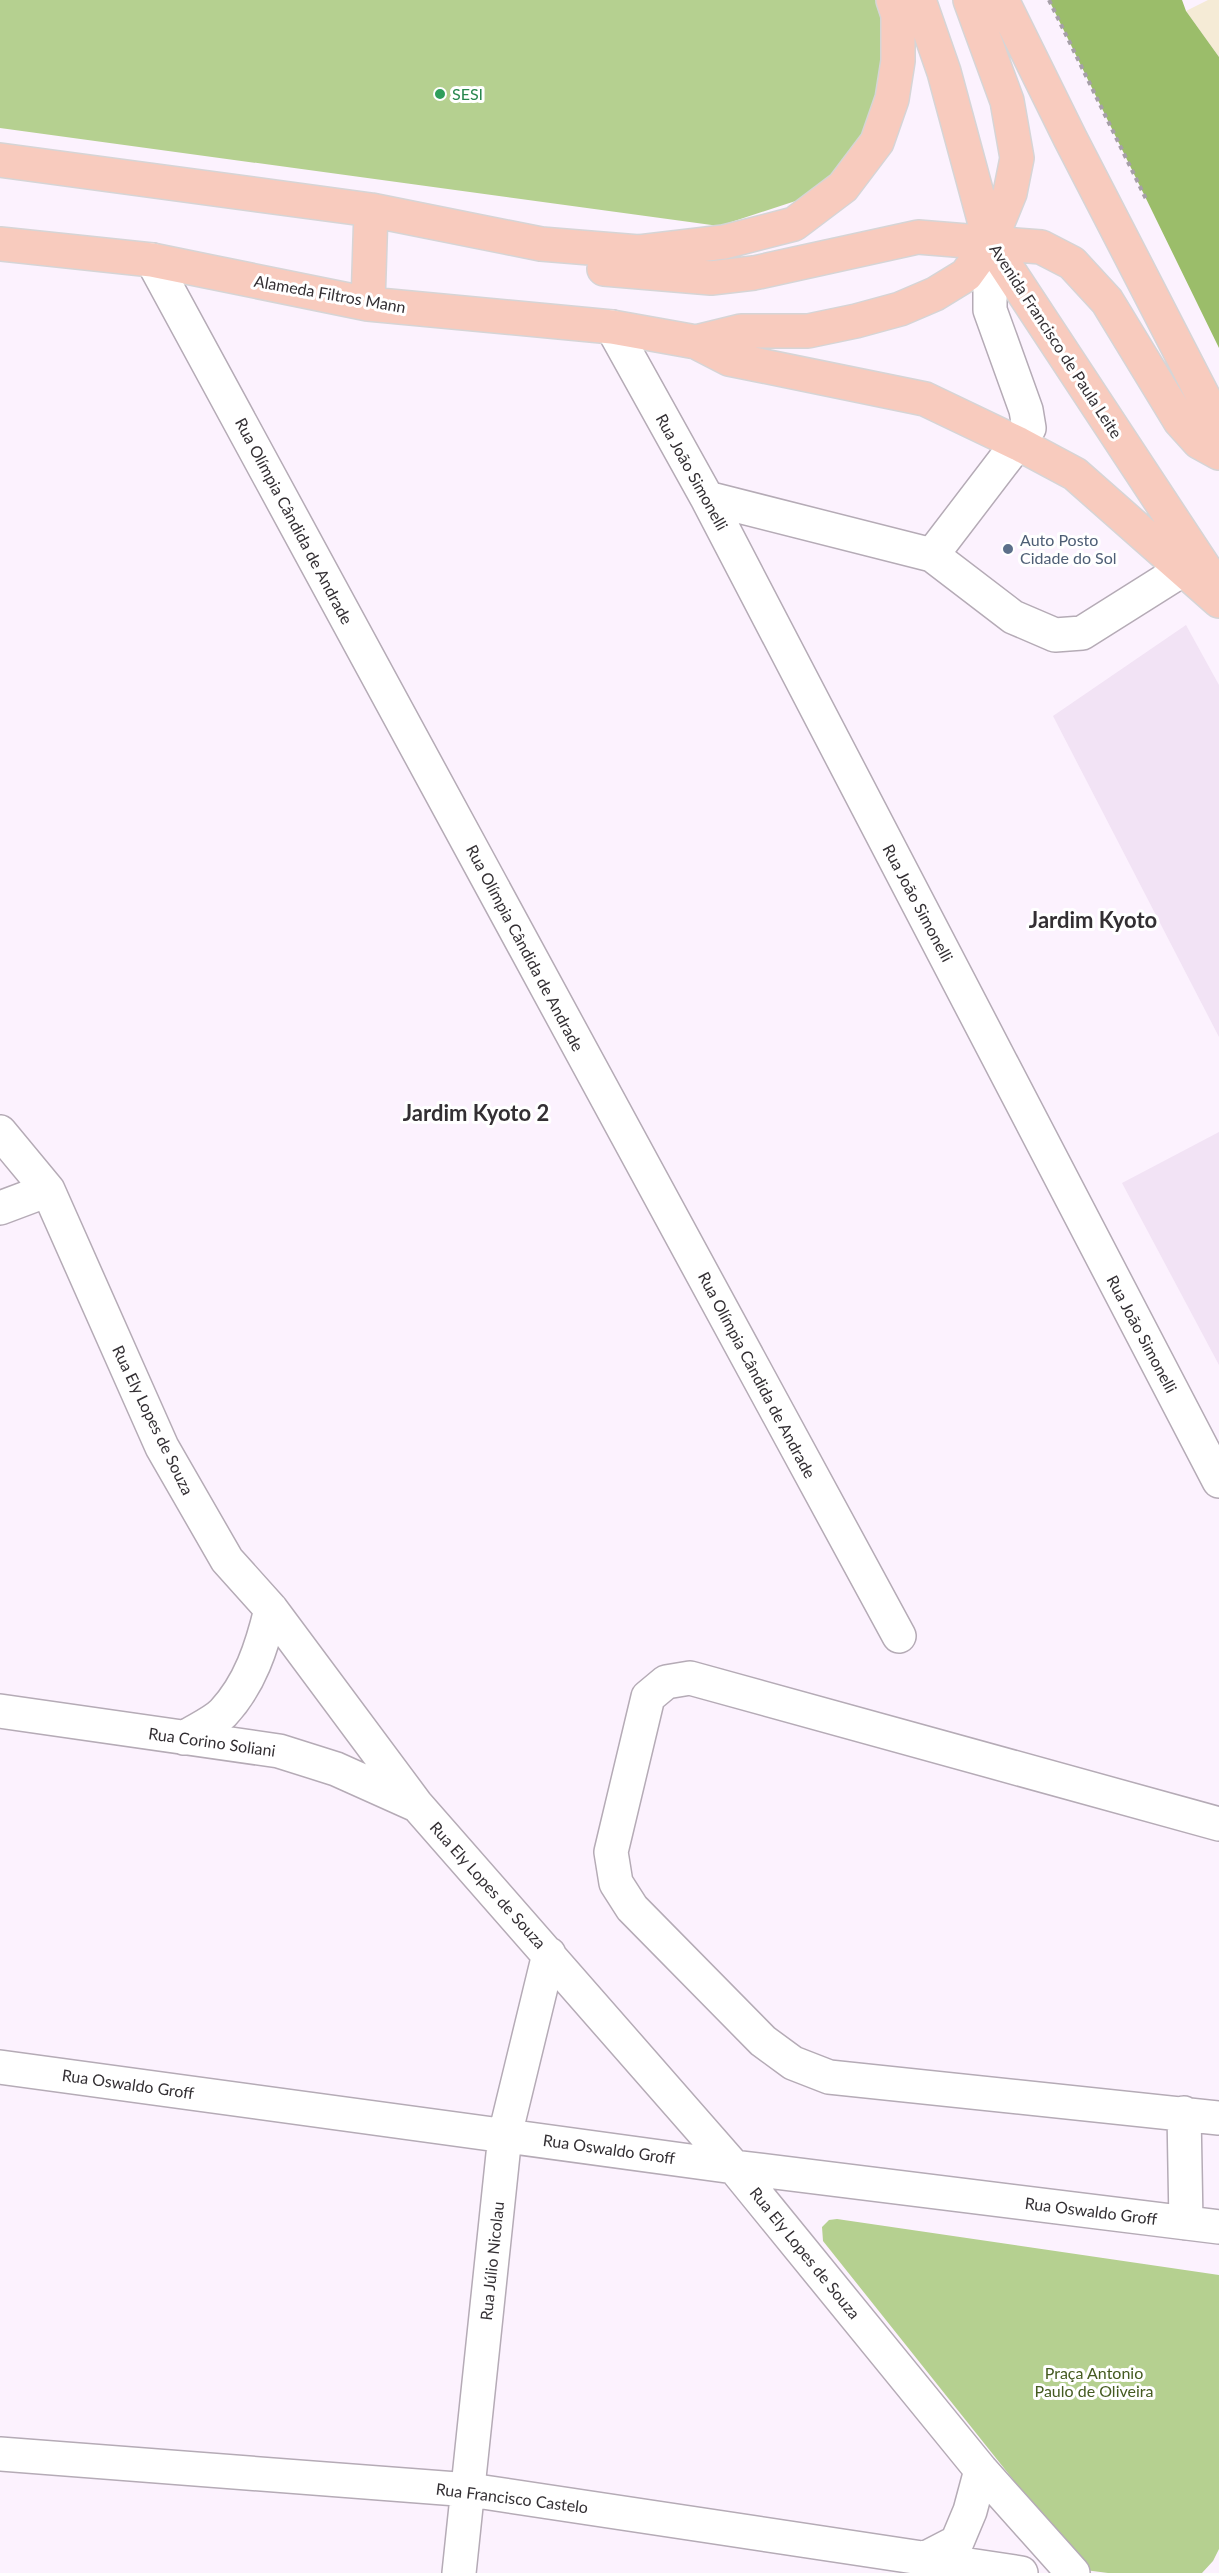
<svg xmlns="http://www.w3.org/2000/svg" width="1219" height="2573" viewBox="0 0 1219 2573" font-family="Lato,sans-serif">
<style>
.built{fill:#f2e3f5}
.industrial{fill:#f5ebd6}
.green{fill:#b5d090}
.forest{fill:#9bbd6a}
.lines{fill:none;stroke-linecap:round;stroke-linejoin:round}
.minor-casing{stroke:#b5abb6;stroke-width:36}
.major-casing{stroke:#d6d5d6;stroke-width:36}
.path{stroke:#a69fa8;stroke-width:4;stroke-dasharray:4.5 4.5;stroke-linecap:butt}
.minor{stroke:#fff;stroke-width:33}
.major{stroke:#f8cbbe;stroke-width:33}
.leisure-dot{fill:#2e9e5b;stroke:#fff;stroke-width:2}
.service-dot{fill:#5c6f8a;stroke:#fff;stroke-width:2}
.labels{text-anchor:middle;stroke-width:6;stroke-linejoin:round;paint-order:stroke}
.leisure-label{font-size:16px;fill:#27864d;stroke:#fff;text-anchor:start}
.street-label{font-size:16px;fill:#332f33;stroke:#fff}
.service-label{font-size:16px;fill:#4e5e75;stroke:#fff;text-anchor:start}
.park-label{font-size:16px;fill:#455b21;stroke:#fff}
.district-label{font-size:22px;font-weight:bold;fill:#332f33;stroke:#fff}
</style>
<rect width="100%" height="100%" fill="#fcf2fe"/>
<path class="built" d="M1186,625L1219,685V1037L1053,716Z
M1219,1132V1365L1122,1183Z"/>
<path class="industrial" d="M1208,0H1219V57L1186,11Z"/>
<path class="green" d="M0,0H884L890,61L870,130L829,190L719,226L0,128Z
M837,2219L1219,2275V2549L1213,2561L1202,2573H1108L1085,2570L823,2241L822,2227L829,2220Z"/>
<path class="forest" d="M1049,0H1182L1186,11L1219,57V348Z"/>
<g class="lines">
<defs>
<path id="minor" d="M152,260L899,1636
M612,327L707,498L1219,1481
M707,498L932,555L1013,617L1055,635L1082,633L1182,570
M932,555L1029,428L1026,410L990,310V242
M0,1132L48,1190L162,1447L227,1560L271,1609L416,1804L734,2167L981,2470L1073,2573
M0,1208L48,1190
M0,1711L279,1751L336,1769L414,1804
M184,1738C196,1730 213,1723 223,1713C250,1684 262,1647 271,1609
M1219,1824L690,1678L666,1682L648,1697L611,1852L616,1883L632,1908L763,2041L793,2063L829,2077L1219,2118
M0,2067L734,2167L1219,2227
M1184,2113L1186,2223
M0,2454L470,2490L1021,2573
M926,2558L957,2542L970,2511L981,2470
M459,2573L505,2135L549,1954"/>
<path id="major" d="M919,0L944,72L990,242L1215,584
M1002,0L1070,138L1219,427
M0,160L371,210L541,244L639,252L724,242L794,224L843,187L877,142L892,99L898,61V15L893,0
M0,244L152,260L368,304L612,327L696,342L729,359L925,399L1019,444L1075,474L1219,601
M604,269L711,278L754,273L918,237L1041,247L1072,263L1107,301L1180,421L1199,442L1219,453
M368,304L371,210
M696,342L741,331H808L856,321L900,309L935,294L966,275L990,242L1010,193L1017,158L1007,101L970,0"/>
</defs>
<use href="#minor" class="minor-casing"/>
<use href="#major" class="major-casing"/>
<path class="path" d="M1049,0L1146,199"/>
<use href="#minor" class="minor"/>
<use href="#major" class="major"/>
</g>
<circle class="leisure-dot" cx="440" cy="94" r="6"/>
<circle class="service-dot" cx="1008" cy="549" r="6"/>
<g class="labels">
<g class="leisure-label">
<text x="452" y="100">SESI</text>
</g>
<g class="street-label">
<text transform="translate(330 294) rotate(10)" y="6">Alameda Filtros Mann</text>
<text transform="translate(1056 341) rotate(57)" y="6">Avenida Francisco de Paula Leite</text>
<text transform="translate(692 472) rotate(61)" y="6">Rua João Simonelli</text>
<text transform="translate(294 521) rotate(62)" y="6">Rua Olímpia Cândida de Andrade</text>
<text transform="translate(918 903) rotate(62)" y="6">Rua João Simonelli</text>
<text transform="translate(525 948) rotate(62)" y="6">Rua Olímpia Cândida de Andrade</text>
<text transform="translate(1142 1334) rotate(62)" y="6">Rua João Simonelli</text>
<text transform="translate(757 1375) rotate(62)" y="6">Rua Olímpia Cândida de Andrade</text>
<text transform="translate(153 1420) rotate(64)" y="6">Rua Ely Lopes de Souza</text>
<text transform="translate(212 1742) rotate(8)" y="6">Rua Corino Soliani</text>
<text transform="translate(488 1885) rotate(48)" y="6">Rua Ely Lopes de Souza</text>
<text transform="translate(128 2084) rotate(8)" y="6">Rua Oswaldo Groff</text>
<text transform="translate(609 2149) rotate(8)" y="6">Rua Oswaldo Groff</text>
<text transform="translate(1091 2211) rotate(7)" y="6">Rua Oswaldo Groff</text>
<text transform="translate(805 2253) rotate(51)" y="6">Rua Ely Lopes de Souza</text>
<text transform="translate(492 2261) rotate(-84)" y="6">Rua Júlio Nicolau</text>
<text transform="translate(512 2498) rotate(7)" y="6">Rua Francisco Castelo</text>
</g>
<g class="service-label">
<text x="1020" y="546">Auto Posto<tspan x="1020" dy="18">Cidade do Sol</tspan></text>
</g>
<g class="park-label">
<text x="1094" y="2379">Praça Antonio<tspan x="1094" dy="18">Paulo de Oliveira</tspan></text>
</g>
<g class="district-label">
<text x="1093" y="928">Jardim Kyoto</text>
<text x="476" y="1121">Jardim Kyoto 2</text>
</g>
</g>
</svg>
